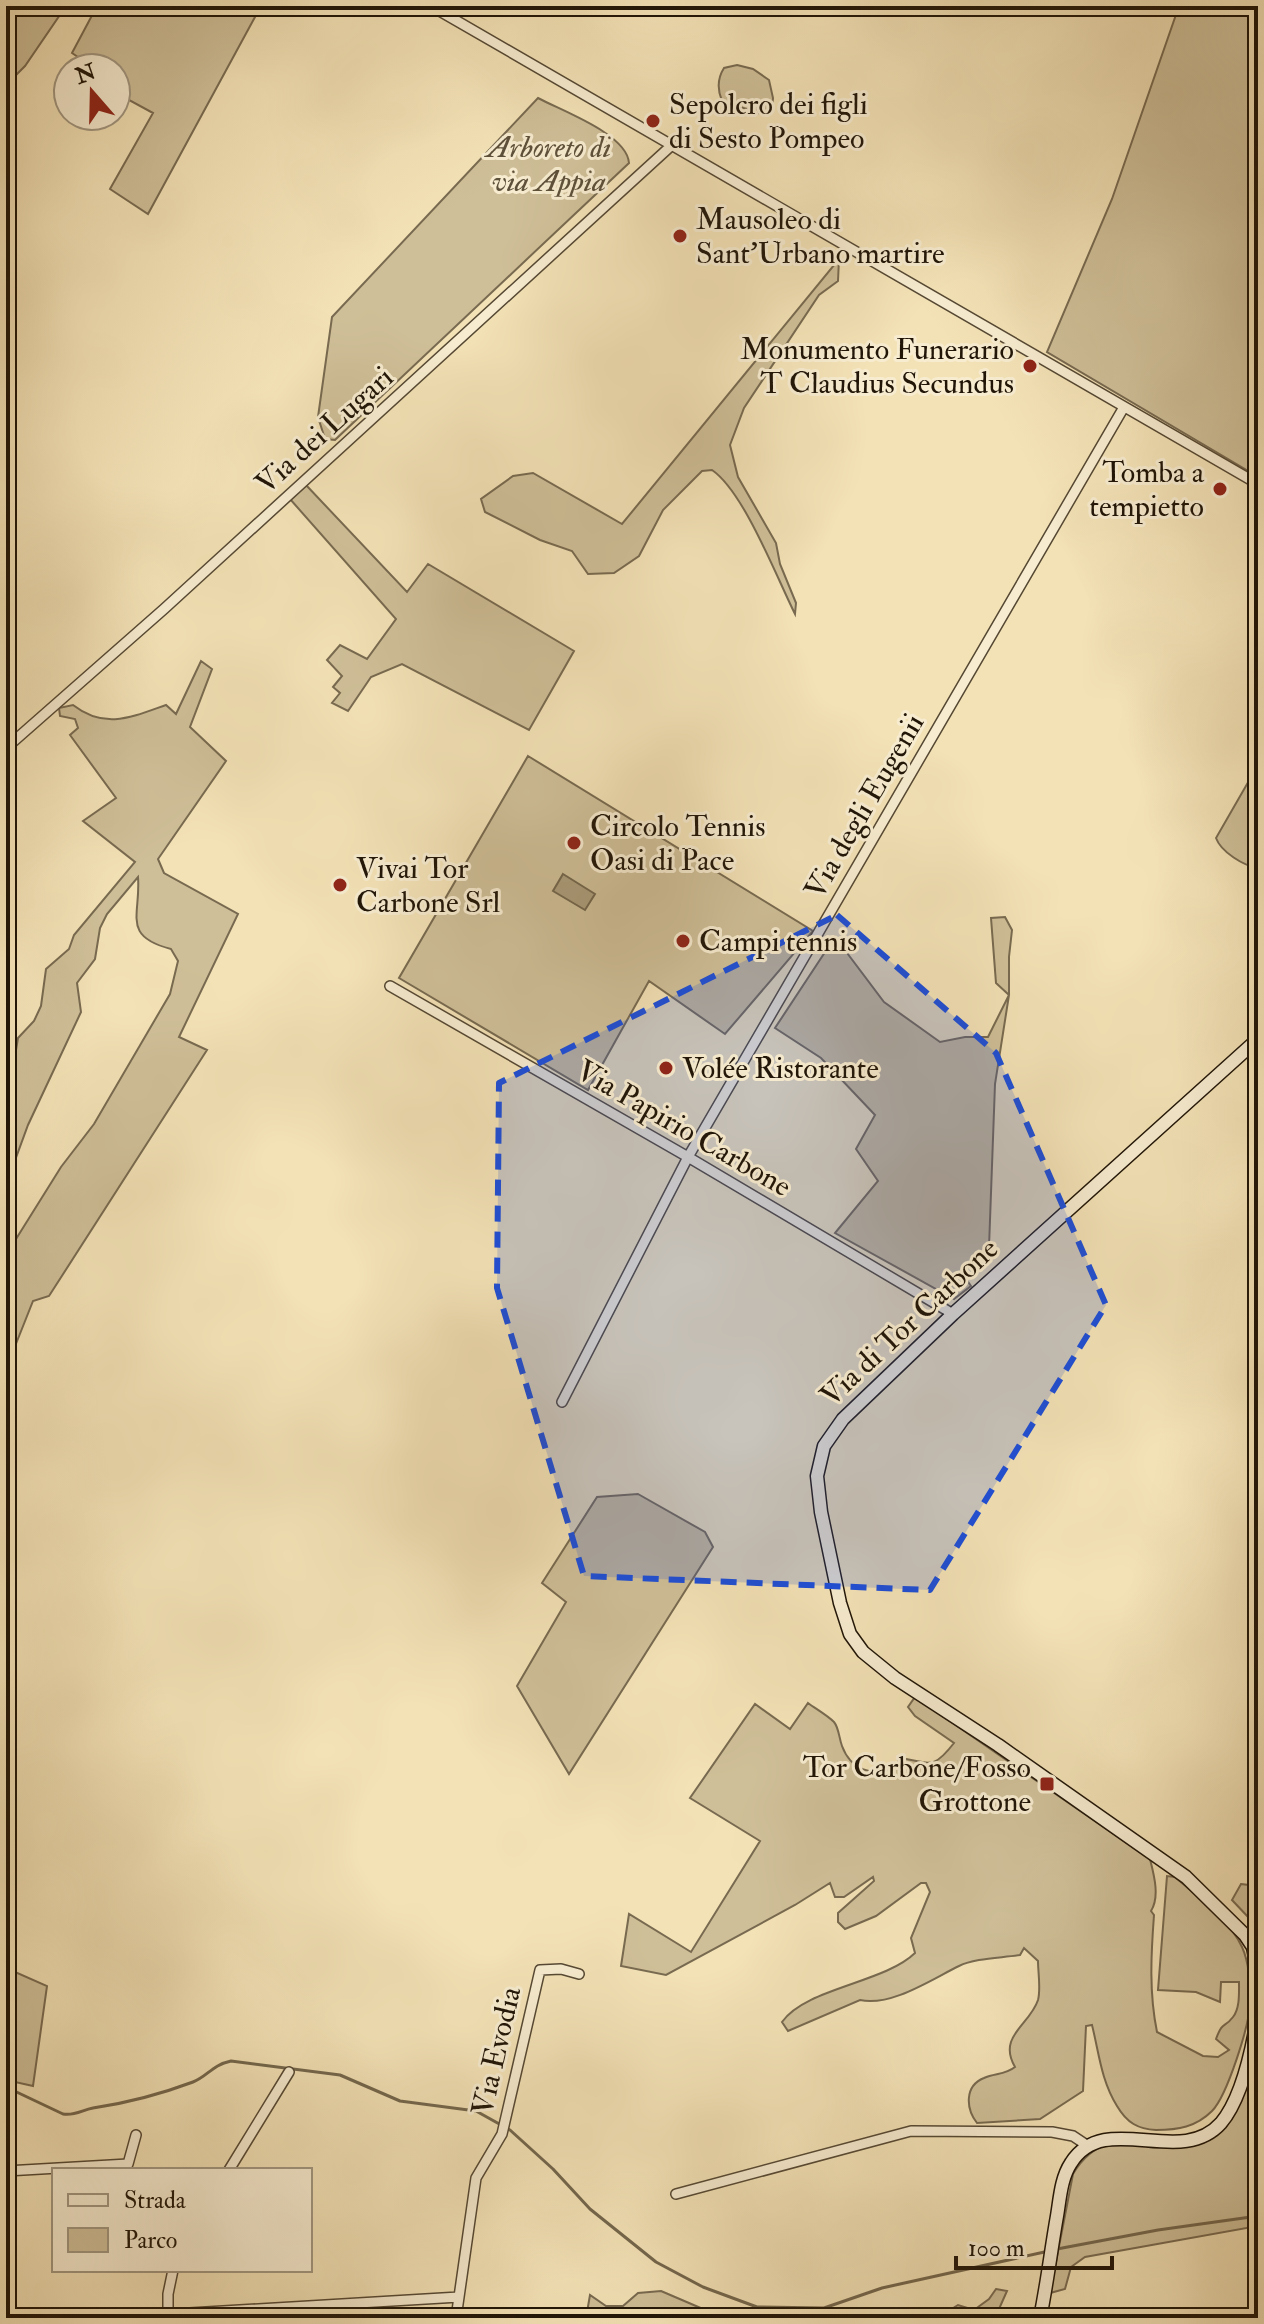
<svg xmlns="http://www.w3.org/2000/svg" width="1264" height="2324" viewBox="0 0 1264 2324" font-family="'IM FELL Double Pica',serif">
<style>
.green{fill:#cfbf98;stroke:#786a50;stroke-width:2}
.water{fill:#ab9c7a;stroke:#73664c;stroke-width:2}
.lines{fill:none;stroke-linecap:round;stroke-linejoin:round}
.stream{stroke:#73664c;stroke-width:3}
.street-casing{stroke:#554833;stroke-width:12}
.secondary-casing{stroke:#201507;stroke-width:15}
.street{stroke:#f7ecd0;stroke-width:9}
.secondary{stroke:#f7ecd0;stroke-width:12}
.marked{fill:#1d4ed8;fill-opacity:0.2;stroke:#1d4ed8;stroke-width:6;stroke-dasharray:16 10;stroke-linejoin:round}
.poi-dot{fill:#8f2418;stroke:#f7ecd0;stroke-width:3}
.labels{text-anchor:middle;stroke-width:6;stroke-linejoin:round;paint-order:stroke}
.poi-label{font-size:30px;fill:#201507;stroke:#f7ecd0;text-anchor:start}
.park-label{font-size:30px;font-style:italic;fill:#5d503a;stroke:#f7ecd0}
.street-label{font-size:30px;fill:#201507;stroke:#f7ecd0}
</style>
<rect width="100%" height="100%" fill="#f3e2b6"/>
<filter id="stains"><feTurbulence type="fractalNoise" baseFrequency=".0025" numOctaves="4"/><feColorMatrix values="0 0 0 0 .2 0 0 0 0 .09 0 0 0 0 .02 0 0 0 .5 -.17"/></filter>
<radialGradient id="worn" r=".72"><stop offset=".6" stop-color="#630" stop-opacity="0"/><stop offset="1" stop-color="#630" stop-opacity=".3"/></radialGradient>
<path class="green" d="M6,6H66L25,66L6,85Z
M97,6H261L148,214L110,189L153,113L116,93V68H94L72,53Z
M1179,6H1230L1258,22V442L1250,472L1047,352L1112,199Z
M737,65L753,69L769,80L773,98L772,108L761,114L722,101C717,89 717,79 724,68Z
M538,98C562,111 627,134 629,163L335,440L325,439L318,417L332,317Z
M839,259L838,281L819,295L744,408L730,445L738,477L776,543L780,564L796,603L795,614C776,576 744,492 712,470L702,471L663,510L639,556L614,573L588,574L572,551L540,540L485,512L481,499L513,476L533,473L622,524Z
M306,485L407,592L428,564L574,651L529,730L402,664L371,677L348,711L332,703L340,693L333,687L342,676L327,660L340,645L367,659L396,619L290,499Z
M201,661L212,669L190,727L226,761L158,859L164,873L238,914L179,1037L207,1050L49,1296L33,1301L6,1369V1255L61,1167L94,1124L170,994L178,961L171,949C121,936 141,915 138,877L107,914L100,928L95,959L77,983L81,1012L28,1125L6,1185V1066L16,1050L18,1038L34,1021L41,1006L46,969L69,949L74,935L135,862L83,821L116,798L70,735L78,728L75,719L60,716L59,708L73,705C105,730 132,717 166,705L176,714Z
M528,756L813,931L725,1034L649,981L588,1090L399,978Z
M1258,765V868C1244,866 1221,852 1216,838Z
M1005,917L1012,930L1009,957V995L995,1084L989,1247L962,1273L971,1286L954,1299L835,1233L878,1181L856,1149L875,1115L821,1058L775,1028L835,937L884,1002L940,1042L965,1037H988L1009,995L996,983L991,918Z
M638,1494L705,1532L713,1547L569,1774L517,1686L566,1602L542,1583L597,1497Z
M915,1697L1150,1859C1154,1875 1160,1897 1151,1911L1154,1915C1151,1955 1149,1993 1157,2032L1203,2056L1218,2057L1229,2050L1216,2039C1223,2020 1224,2029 1233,2017C1240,2008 1239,1993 1239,1982H1221L1220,2002L1196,1992L1158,1990L1167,1876L1175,1877C1199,1898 1228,1918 1242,1947C1249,1962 1251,1986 1250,2002C1250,2024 1227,2096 1212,2111C1196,2127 1178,2130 1156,2130C1138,2129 1127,2123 1117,2106C1101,2080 1099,2053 1092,2025L1086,2026L1083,2091L1040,2119L977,2123C966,2109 964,2086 984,2078C995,2073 1005,2075 1015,2067C997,2036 1030,2025 1038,2000C1041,1989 1038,1972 1038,1961L1024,1948L1020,1955C1002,1958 975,1958 959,1966C932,1979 891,2007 860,2000L788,2031L782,2022C806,1988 884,1983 915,1953L911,1938L930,1892L926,1883H921L876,1916L845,1929L838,1922V1913L874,1881L873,1877L844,1897H835L830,1883L795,1905L666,1975L621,1966L629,1914L691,1952L760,1841L690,1798L755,1704L790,1729L808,1703C816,1709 827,1715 834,1722C839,1728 839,1738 842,1746C851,1770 871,1776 894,1769L900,1758C931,1763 933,1770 954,1743L915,1716L908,1707Z
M1241,1884L1249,1885L1258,1891V1947L1249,1927V1918L1232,1900Z
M6,1968L47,1986L33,2086L6,2080Z
M1258,2036V2226L1085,2257L1071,2267L1065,2289L1050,2293L1073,2174C1113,2107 1167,2176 1220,2126C1231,2116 1251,2053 1258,2036Z
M996,2289L1007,2291L995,2318H950V2310L958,2305L974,2310L989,2299Z
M661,2291L724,2318H586L590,2295L606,2306H623L638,2293Z"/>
<path class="water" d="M563,874L595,894L585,910L553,891Z"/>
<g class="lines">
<path class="stream" d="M6,2087L63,2114C75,2116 82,2110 93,2108C127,2103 161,2094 193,2082C208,2076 212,2065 231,2061L340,2075L400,2101L476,2111L510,2130L553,2169L590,2209L656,2262L703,2287L757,2307L824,2308L882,2288L1049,2251
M1057,2249L1158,2230L1258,2216"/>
<defs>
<path id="street" d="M431,6L1258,484
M1247,6L1258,11
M6,748L164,609L672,145
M390,986L688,1157L953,1314
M562,1402L688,1157L1124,407
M229,2170L289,2072
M6,2171L128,2164L136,2135
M676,2194L911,2131L1052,2132L1073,2136L1088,2146
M168,2314V2294L173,2270
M106,2318L459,2297
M456,2318L476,2178L502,2134L540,1970L561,1969L579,1974"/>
<path id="secondary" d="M1258,1039L953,1314L843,1419L824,1446L817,1476L821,1512L840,1603L850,1634L863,1652L895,1678L998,1745L1186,1877L1245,1935L1253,1947L1258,1973
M1040,2318C1047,2284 1051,2250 1057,2216C1060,2198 1061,2178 1071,2163C1105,2109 1180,2169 1221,2123C1242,2098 1253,2045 1258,2014"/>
</defs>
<use href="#street" class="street-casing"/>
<use href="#secondary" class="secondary-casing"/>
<use href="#street" class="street"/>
<use href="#secondary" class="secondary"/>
</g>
<path class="marked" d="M837,915L996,1053L1106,1305L930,1590L584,1576L497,1288L499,1083Z"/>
<g class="poi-dot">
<circle cx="653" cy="121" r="8"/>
<circle cx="680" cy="236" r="8"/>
<circle cx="1030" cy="366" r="8"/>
<circle cx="1220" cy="489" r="8"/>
<circle cx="574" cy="843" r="8"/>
<circle cx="340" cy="885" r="8"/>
<circle cx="683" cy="941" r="8"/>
<circle cx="666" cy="1068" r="8"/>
<rect x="1039" y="1776" width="16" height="16" rx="4"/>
</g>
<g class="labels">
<g class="poi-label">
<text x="669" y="114">Sepolcro dei figli<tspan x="669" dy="34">di Sesto Pompeo</tspan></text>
<text x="696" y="229">Mausoleo di<tspan x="696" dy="34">Sant'Urbano martire</tspan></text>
<text x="1014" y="359" text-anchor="end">Monumento Funerario<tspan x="1014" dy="34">T Claudius Secundus</tspan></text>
<text x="1204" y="482" text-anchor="end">Tomba a<tspan x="1204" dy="34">tempietto</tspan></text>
<text x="590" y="836">Circolo Tennis<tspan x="590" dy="34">Oasi di Pace</tspan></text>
<text x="356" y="878">Vivai Tor<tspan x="356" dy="34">Carbone Srl</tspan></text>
<text x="699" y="951">Campi tennis</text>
<text x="682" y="1078">Volée Ristorante</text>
<text x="1031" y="1777" text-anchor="end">Tor Carbone/Fosso<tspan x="1031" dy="34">Grottone</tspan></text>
</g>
<g class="park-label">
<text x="549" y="157">Arboreto di<tspan x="549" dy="34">via Appia</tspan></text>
</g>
<g class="street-label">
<text transform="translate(324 430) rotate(-42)" y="10">Via dei Lugari</text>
<text transform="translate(864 806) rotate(-60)" y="10">Via degli Eugenii</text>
<text transform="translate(684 1128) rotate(30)" y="10">Via Papirio Carbone</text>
<text transform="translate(909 1322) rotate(-43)" y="10">Via di Tor Carbone</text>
<text transform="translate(496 2051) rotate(-77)" y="10">Via Evodia</text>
</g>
</g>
<rect width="1264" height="2324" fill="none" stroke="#f3e2b6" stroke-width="32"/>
<rect x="8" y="8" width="1248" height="2308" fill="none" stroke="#201507" stroke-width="4"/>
<rect x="16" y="16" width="1232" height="2292" fill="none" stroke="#201507" stroke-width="2"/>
<rect x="52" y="2168" width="260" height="104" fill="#f7ecd0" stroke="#a19680" stroke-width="2"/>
<rect x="68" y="2194" width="40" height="12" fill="#f7ecd0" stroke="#a19680" stroke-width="2"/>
<text x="124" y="2208" font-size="24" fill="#201507">Strada</text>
<rect x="68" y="2228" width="40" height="24" fill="#cfbf98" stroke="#a19680" stroke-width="2"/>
<text x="124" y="2248" font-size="24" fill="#201507">Parco</text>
<g transform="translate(92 92) rotate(340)"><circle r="38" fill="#f7ecd0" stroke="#a19680" stroke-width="2"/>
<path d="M0-6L14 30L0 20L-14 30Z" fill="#8f2418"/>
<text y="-12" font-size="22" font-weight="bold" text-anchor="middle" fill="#201507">N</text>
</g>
<path d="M956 2256v12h156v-12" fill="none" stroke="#201507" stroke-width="4"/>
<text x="968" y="2256" font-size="24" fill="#201507" stroke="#f7ecd0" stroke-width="6" paint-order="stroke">100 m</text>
<rect width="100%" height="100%" filter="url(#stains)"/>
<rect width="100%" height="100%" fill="url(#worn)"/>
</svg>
